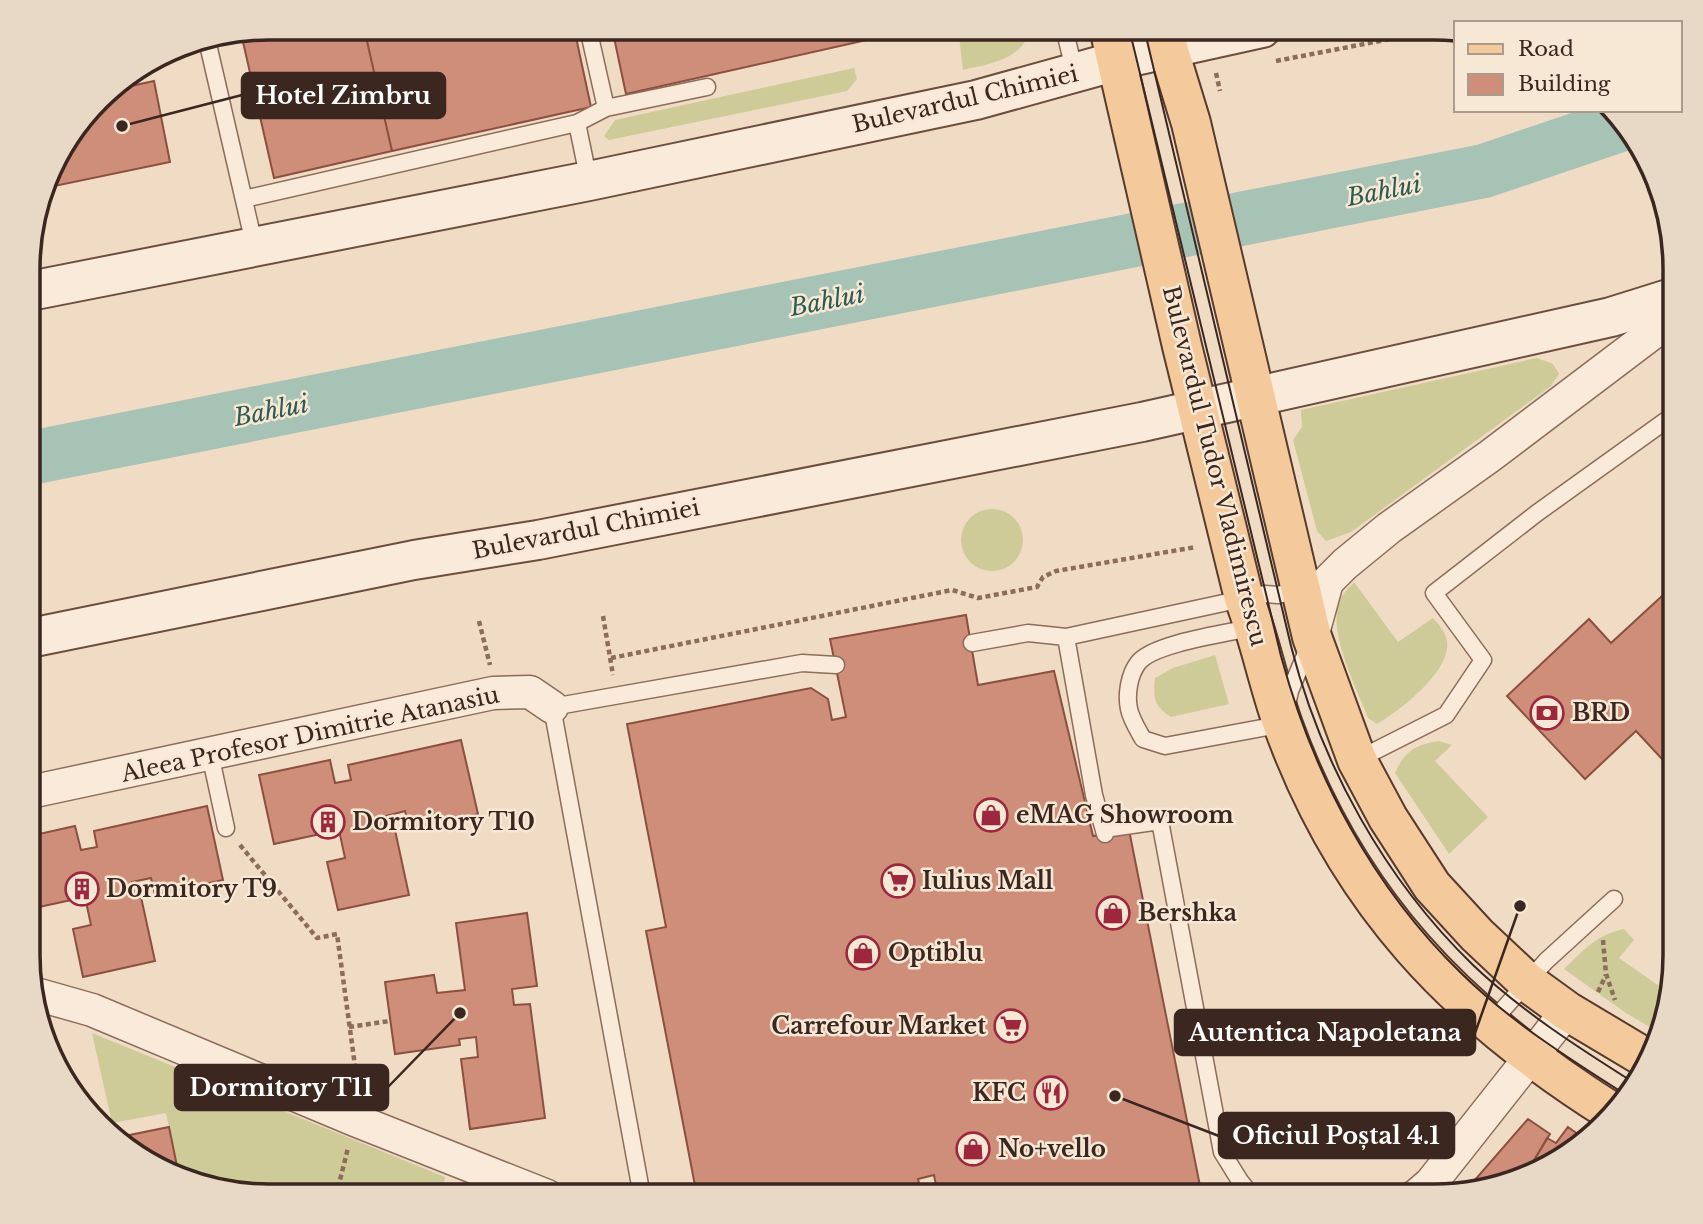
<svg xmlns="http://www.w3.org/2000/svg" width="1703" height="1224" viewBox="0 0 1703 1224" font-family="'Libre Baskerville',serif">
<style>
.grass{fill:#cecb98}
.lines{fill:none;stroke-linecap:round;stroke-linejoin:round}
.river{stroke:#a7c3b6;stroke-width:54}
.building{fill:#cf8e7a;stroke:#8c503f;stroke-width:2}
.lane-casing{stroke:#8c6c5a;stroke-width:19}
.street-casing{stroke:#8c6c5a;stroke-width:35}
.secondary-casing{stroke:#6d4d3d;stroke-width:42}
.primary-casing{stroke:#593b2e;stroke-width:42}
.path{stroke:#8c6c5a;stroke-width:4.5;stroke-dasharray:5 3.5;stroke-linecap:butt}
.lane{stroke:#faead9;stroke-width:16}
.street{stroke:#faead9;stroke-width:32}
.secondary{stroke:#faead9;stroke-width:38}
.primary{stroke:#f4c99c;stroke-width:38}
.tram{stroke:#3b271f;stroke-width:2}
.labels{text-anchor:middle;stroke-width:5;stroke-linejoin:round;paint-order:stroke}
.street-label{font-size:23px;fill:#3b271f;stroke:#f7e7d5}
.poi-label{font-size:23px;font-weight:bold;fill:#3b271f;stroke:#f7e7d5;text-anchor:start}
.water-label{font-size:24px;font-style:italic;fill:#2d5b50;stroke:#f7e7d5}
.rim{fill:none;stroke:#3b271f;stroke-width:3.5}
.leader{fill:none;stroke:#3b271f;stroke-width:2.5}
.callout-dot{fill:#3b271f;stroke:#f7e7d5;stroke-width:2.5}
.callout{fill:#3b271f;stroke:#3b271f;stroke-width:2.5}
.callout-label{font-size:24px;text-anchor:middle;font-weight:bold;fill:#fff}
</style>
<rect width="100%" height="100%" fill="#f0dbc5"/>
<path class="grass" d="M958,28H1030C1024,60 989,64 963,70Z
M854,68L857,79L847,91L609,140L604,136L615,120Z
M1537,358L1553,364L1559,374L1551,386L1351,532L1326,541L1317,531L1293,440L1302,427L1301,410Z
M961 540a31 31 0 1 1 62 0a31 31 0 1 1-62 0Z
M1354,582L1398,642L1433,618C1439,625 1446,632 1447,642C1451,671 1400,711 1377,724L1368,718C1357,688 1326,630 1340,600C1343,593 1350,587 1354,582Z
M1215,655L1229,704L1171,717C1154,706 1153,699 1155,678L1173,668Z
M1439,741L1452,745L1435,761L1488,817L1449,854L1395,773C1405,751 1415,745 1439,741Z
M1624,929L1634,940L1619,958L1669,993L1660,1033L1626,1013L1564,969C1584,950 1597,934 1624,929Z
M92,1033L445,1177L442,1196H416L388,1190L387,1196C328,1196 230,1204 179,1176L166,1113L112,1123Z"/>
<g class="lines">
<path class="river" d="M30,458L1484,171L1620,125"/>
</g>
<path class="building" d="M269,28H364L392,151L274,178L241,33Z
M364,28H574L591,107L392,151Z
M612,28H920L626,94Z
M154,81L170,162L45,188L53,162L108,91Z
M1675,584V773L1636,731L1585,779L1507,696L1589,619L1611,643Z
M966,615L978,685L1054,671L1093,836L1129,830L1202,1196H938L934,1175L918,1179L922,1196H697L646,931L666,927L627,724L811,688L828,699L832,720L846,717L830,639Z
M461,740L478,814L409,829L405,811L386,816L390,832L395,830L409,895L338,910L327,862L345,858L339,830L274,844L259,775L330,760L335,783L351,780L348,765Z
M207,806L223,880L155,895L151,878L132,882L135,898L141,897L155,961L83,977L73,929L91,925L85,897L30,909V836L75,826L81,850L97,847L94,831Z
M527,913L537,986L512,989L514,1005L530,1004L545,1118L470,1129L461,1059L478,1057L476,1037L459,1039L460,1045L395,1054L385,982L434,975L437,993L465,990L456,923Z
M1528,1119L1550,1134L1530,1167L1515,1177L1479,1186L1474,1181Z
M169,1127L179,1176L122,1146L115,1138Z
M1568,1127L1582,1137L1541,1171L1515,1177L1530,1167L1547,1138L1556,1143Z"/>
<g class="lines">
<defs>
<path id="lane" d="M588,28L606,108
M1064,28L1075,73
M207,40L255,248
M589,181L577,123L606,108L707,87
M244,199L577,123
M1255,627C1229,633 1153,643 1138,663C1129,675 1126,695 1129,709C1131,719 1138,730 1143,739L1165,746L1283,724L1290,691L1309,646
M1066,637L1094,795L1105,834
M972,643L1028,633L1066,637L1265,594L1278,595L1301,589
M210,754L226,828
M1357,760L1446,715L1483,660L1434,593L1537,513L1675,414
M1104,829L1160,821L1222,1152L1240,1181L1252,1196
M1490,1024L1546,961L1614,899
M642,1196L552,707L802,663L836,665
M1392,1196L1420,1187"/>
<path id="street" d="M1312,637L1327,582L1345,564L1389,528L1490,456L1675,316
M30,792L493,693L530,692L552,707
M32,993L92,1010L355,1120L547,1196
M1416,1196L1431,1183L1567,1011"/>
<path id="secondary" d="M30,291L589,181L976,100L1135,56L1262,28
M30,638L414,560L538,540L1142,422L1611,317L1675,297"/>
<path id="primary" d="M1109,28L1182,346L1244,598C1260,640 1268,683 1283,725C1347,902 1456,1014 1612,1112
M1162,28L1191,123L1312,637L1357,760L1388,818L1432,886L1477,935L1527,982L1567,1011L1649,1060"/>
</defs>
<use href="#lane" class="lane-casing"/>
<use href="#street" class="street-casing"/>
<use href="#secondary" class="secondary-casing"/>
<use href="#primary" class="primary-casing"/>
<path class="path" d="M1276,61L1447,28
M1216,73L1220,91
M603,616L613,675
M479,621L490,665
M611,658L952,590L978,598L1037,587L1043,577L1056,571L1196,547
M240,845L317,938L337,934L358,1088
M1603,940L1606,974L1615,1000
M1598,992L1606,975
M349,1027L390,1021
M336,1196L348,1148"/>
<use href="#lane" class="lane"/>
<use href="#street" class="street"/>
<use href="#secondary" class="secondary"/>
<use href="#primary" class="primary"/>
<path class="tram" d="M1129,28L1281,656C1313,775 1373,888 1462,974C1511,1022 1571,1060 1628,1096
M1144,28L1291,646C1321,764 1385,880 1473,965C1521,1011 1579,1048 1636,1084"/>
</g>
<defs>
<symbol id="bank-ring" viewBox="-11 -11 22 22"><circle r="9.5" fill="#f7e7d5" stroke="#9d283d" stroke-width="1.5"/><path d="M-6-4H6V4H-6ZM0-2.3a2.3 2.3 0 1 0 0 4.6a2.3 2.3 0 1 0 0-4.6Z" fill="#9d283d"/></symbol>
<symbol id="shop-ring" viewBox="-11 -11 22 22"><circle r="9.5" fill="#f7e7d5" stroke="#9d283d" stroke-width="1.5"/><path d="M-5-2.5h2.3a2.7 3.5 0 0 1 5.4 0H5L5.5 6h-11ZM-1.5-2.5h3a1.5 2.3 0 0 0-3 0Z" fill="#9d283d"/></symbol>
<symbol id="building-ring" viewBox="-11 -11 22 22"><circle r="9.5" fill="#f7e7d5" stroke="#9d283d" stroke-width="1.5"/><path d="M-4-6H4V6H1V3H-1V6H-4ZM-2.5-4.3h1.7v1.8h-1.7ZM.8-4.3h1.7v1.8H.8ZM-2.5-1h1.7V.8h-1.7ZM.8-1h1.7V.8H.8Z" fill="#9d283d"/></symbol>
<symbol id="supermarket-ring" viewBox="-11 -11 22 22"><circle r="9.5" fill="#f7e7d5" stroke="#9d283d" stroke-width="1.5"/><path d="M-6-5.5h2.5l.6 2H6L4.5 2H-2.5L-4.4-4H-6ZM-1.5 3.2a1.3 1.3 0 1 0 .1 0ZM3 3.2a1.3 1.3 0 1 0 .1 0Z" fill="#9d283d"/></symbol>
<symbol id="restaurant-ring" viewBox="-11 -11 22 22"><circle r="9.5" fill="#f7e7d5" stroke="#9d283d" stroke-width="1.5"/><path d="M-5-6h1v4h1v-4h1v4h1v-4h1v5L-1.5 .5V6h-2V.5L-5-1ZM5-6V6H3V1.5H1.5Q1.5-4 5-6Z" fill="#9d283d"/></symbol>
</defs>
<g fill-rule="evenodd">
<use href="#bank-ring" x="1528" y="694" width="38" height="38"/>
<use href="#shop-ring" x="972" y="796" width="38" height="38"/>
<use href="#building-ring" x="309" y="803" width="38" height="38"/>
<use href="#supermarket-ring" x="879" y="862" width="38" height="38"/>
<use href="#building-ring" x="63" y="870" width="38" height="38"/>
<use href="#shop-ring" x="1094" y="894" width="38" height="38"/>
<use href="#shop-ring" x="844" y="934" width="38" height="38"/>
<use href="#supermarket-ring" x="992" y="1007" width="38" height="38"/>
<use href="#restaurant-ring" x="1032" y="1074" width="38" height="38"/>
<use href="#shop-ring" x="954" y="1130" width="38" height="38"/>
</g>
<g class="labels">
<g class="street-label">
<text transform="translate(965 99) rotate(-13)" y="8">Bulevardul Chimiei</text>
<text transform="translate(1215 466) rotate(76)" y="8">Bulevardul Tudor Vladimirescu</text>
<text transform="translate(586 529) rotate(-11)" y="8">Bulevardul Chimiei</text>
<text transform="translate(310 734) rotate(-12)" y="8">Aleea Profesor Dimitrie Atanasiu</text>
</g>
<g class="poi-label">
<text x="1572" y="721">BRD</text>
<text x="1016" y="823">eMAG Showroom</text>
<text x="352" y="830">Dormitory T10</text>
<text x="922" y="889">Iulius Mall</text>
<text x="106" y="897">Dormitory T9</text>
<text x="1138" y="921">Bershka</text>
<text x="888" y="961">Optiblu</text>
<text x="986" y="1034" text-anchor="end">Carrefour Market</text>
<text x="1026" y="1101" text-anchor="end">KFC</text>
<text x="998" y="1157">No+vello</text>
</g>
<g class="water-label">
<text transform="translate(1384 191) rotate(-11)" y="8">Bahlui</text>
<text transform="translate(827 301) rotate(-11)" y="8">Bahlui</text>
<text transform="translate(271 411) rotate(-11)" y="8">Bahlui</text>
</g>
</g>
<path d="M0 0H1703V1224H0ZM269 40H1434A229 229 0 0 1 1663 269V955A229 229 0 0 1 1434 1184H269A229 229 0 0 1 40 955V269A229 229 0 0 1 269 40Z" fill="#e8d8c6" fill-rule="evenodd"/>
<path class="rim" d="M269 40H1434A229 229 0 0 1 1663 269V955A229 229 0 0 1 1434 1184H269A229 229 0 0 1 40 955V269A229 229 0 0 1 269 40Z"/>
<path class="leader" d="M122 126L242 95M1520 906L1475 1033M460 1013L388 1087M1115 1096L1219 1136"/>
<g class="callout-dot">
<circle cx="122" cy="126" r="7"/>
<circle cx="1520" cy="906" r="7"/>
<circle cx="460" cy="1013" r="7"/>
<circle cx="1115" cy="1096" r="7"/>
</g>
<g class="callout">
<rect x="242" y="73" width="203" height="45" rx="7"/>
<rect x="1175" y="1010" width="300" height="45" rx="7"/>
<rect x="175" y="1065" width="213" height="45" rx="7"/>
<rect x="1219" y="1113" width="235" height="45" rx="7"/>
</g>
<g class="callout-label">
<text x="343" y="104">Hotel Zimbru</text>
<text x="1325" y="1041">Autentica Napoletana</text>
<text x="281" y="1096">Dormitory T11</text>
<text x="1336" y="1144">Oficiul Poștal 4.1</text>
</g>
<rect x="1454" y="21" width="228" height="91" fill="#f7e7d5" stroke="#ac9a8c" stroke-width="2"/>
<rect x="1468" y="44" width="35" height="10" fill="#f4c99c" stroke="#ac9a8c" stroke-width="2"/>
<text x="1518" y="56" font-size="21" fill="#3b271f">Road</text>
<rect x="1468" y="74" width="35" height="21" fill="#cf8e7a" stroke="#ac9a8c" stroke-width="2"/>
<text x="1518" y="91" font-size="21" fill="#3b271f">Building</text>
</svg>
